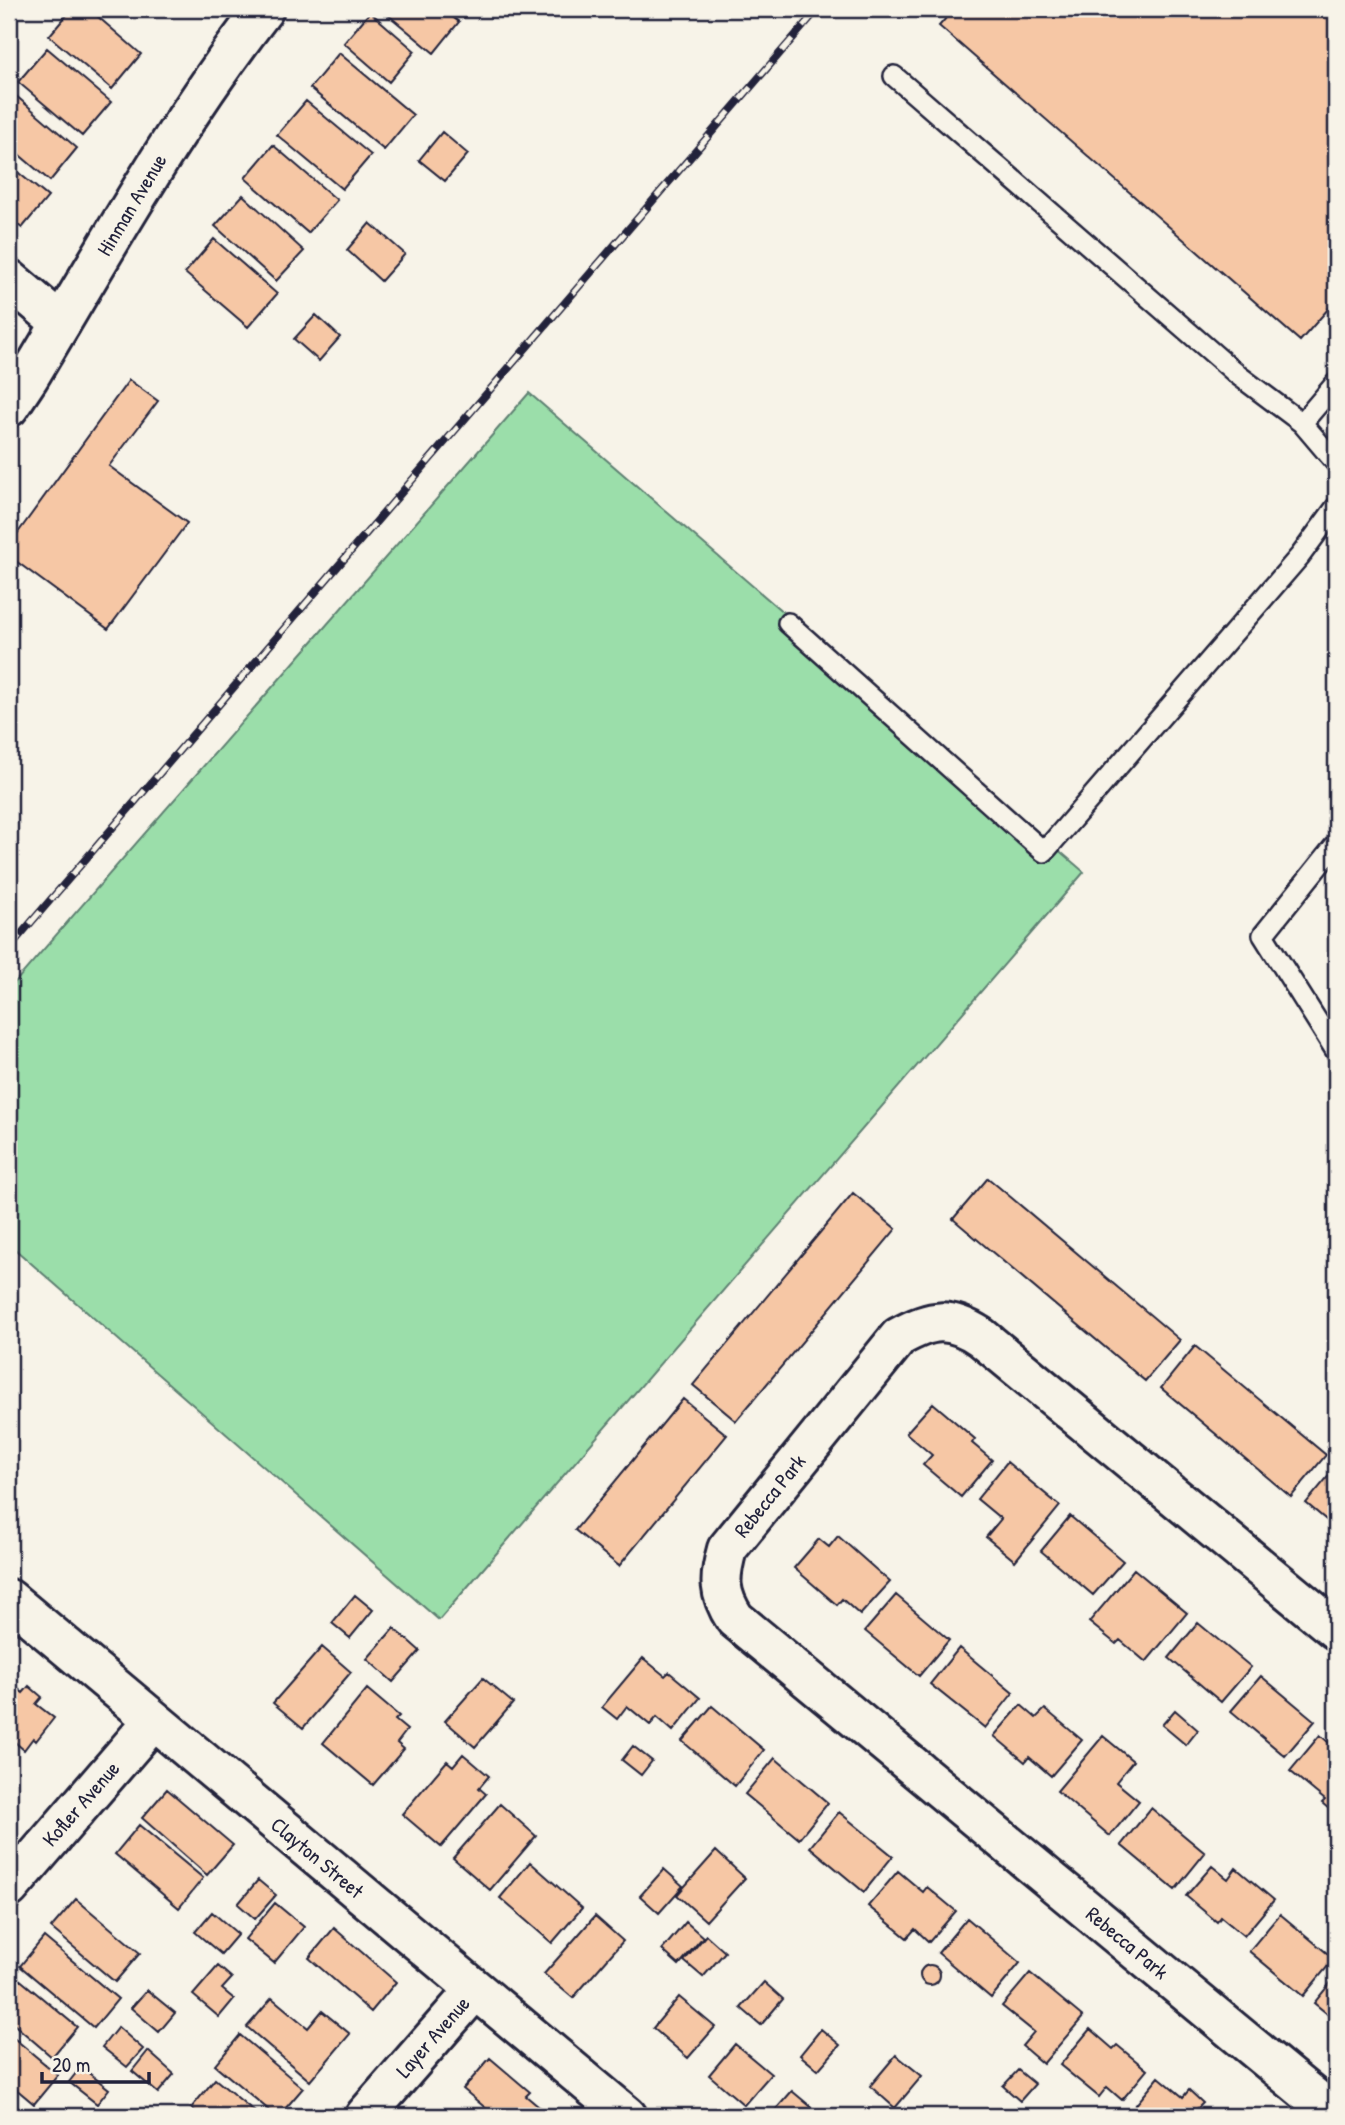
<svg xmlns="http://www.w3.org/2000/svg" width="1345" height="2125" viewBox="0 0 1345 2125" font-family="'Patrick Hand',sans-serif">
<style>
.green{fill:#9bdeaa;stroke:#5e8072;stroke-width:2}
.building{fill:#f6c7a5;stroke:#22223b;stroke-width:2}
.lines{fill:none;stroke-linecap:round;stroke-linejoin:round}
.lane-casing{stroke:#22223b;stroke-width:24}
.street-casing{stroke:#22223b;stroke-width:44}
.secondary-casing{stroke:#22223b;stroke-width:44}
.lane{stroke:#f7f3e8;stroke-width:19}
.street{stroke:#f7f3e8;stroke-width:38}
.secondary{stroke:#f7f3e8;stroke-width:38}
.rail-casing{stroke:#22223b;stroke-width:8}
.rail{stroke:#f7f3e8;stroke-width:5;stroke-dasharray:16;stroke-linecap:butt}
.labels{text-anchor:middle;stroke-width:7;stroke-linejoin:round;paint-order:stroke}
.street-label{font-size:21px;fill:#22223b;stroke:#f7f3e8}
</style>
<rect width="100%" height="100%" fill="#f7f3e8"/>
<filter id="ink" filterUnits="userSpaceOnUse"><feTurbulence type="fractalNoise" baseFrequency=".0143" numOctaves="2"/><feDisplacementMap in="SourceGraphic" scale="14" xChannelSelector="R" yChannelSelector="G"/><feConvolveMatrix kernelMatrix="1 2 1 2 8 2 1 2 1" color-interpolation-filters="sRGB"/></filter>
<g filter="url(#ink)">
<path class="green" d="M529,393L1084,872L439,1620L9,1244V989Z"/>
<path class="building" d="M72,9H89L141,54L112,89L49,36Z
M381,9H442L459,22L434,53Z
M954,9H1336V300L1300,341L939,26Z
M370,12L415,51L389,82L344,43Z
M47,48L111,102L82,136L18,82Z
M339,53L413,115L384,150L310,88Z
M15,95L77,148L50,181L9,146V101Z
M306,101L371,155L342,189L277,135Z
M442,132L468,154L445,181L419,160Z
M273,145L337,200L308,233L245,178Z
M9,165L48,197L22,228L9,218Z
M243,195L304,251L276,281L215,226Z
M370,223L405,254L381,281L347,250Z
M214,239L277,294L248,327L185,273Z
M316,315L340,337L319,361L294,339Z
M129,380L158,401L109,466L187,523L108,629L9,556V545Z
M988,1178L1180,1340L1145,1381L953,1219Z
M853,1193L896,1229L736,1421L693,1385Z
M1195,1346L1326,1455L1291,1497L1161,1388Z
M683,1399L727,1435L619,1566L575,1530Z
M933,1403L975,1439L972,1443L992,1460L961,1497L923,1465L932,1455L906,1433Z
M1007,1462L1060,1506L1015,1561L986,1537L1001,1519L977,1499Z
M1336,1467V1528L1306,1503Z
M1070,1516L1123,1561L1093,1595L1041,1551Z
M838,1536L890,1582L860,1615L842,1599L837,1605L794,1568L819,1539L829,1547Z
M1134,1569L1187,1613L1146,1662L1120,1640L1116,1644L1089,1622Z
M355,1595L373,1610L350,1638L332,1623Z
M896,1595L949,1640L919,1676L865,1631Z
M1198,1623L1251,1667L1221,1702L1169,1658Z
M394,1628L420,1651L393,1682L367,1659Z
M322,1647L351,1672L303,1728L273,1703Z
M959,1648L1013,1693L985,1728L930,1684Z
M643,1658L665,1676L669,1672L700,1698L673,1731L657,1717L650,1725L627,1706L617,1719L602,1707Z
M1261,1676L1315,1721L1285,1756L1231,1711Z
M483,1678L513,1703L475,1747L445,1721Z
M9,1681L23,1693L29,1686L42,1697L36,1704L54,1718L36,1741L33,1738L24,1750L9,1737Z
M367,1689L399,1716L395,1720L407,1730L397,1743L404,1749L373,1785L323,1743Z
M1021,1705L1036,1718L1045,1709L1082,1740L1051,1776L1029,1757L1025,1762L994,1736Z
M712,1706L764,1750L735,1786L682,1741Z
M1175,1710L1198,1730L1186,1745L1162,1725Z
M1320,1735L1336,1749V1815L1322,1803L1325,1800L1290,1771Z
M1103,1736L1133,1761L1116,1782L1139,1801L1110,1836L1057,1791Z
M633,1746L652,1761L641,1775L622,1760Z
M463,1754L489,1776L479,1788L486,1794L441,1847L402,1814L447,1761L453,1766Z
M775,1758L828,1803L799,1839L745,1794Z
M167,1789L233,1845L207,1875L142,1818Z
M500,1804L536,1836L490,1890L453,1858Z
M1151,1808L1205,1853L1175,1890L1121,1845Z
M839,1812L893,1856L864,1892L810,1847Z
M139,1825L203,1878L179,1908L115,1854Z
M716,1851L745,1878L706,1921L677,1895Z
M530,1862L582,1908L552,1943L500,1898Z
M1212,1866L1228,1879L1236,1868L1274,1900L1244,1936L1221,1917L1217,1922L1186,1896Z
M664,1869L683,1886L659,1913L640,1896Z
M898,1871L923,1892L927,1887L956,1911L929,1942L915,1929L907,1938L868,1906Z
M258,1880L276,1895L255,1919L238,1904Z
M76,1899L140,1953L115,1982L51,1928Z
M275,1903L304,1927L274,1963L245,1939Z
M212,1912L238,1934L221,1954L195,1932Z
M1280,1914L1334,1959L1303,1996L1249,1951Z
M595,1916L623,1941L573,1998L544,1974Z
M967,1918L1020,1963L991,1998L938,1953Z
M686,1922L703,1937L679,1965L662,1950Z
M334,1928L396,1982L371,2012L309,1958Z
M706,1935L725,1952L703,1977L684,1961Z
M44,1937L118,1999L94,2028L20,1966Z
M920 1975a10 10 0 1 1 20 0a10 10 0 1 1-20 0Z
M218,1966L232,1978L222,1989L234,1999L219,2017L193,1995Z
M12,1973L77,2027L52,2057L9,2020V1977Z
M1030,1973L1083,2017L1043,2064L1022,2046L1034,2032L1002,2006Z
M1336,1976V2021L1314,2003Z
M764,1982L783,1999L761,2025L741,2008Z
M147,1990L175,2013L159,2032L131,2008Z
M679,1997L715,2027L688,2058L653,2028Z
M272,1998L308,2028L322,2011L350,2034L310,2081L247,2027Z
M118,2027L143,2049L127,2067L102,2047Z
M821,2029L840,2045L818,2070L800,2055Z
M1090,2029L1113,2049L1117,2045L1147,2070L1122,2100L1107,2087L1099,2097L1060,2065Z
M9,2034L58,2075L34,2104L9,2083Z
M240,2035L303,2088L279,2116H276L215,2065Z
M735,2044L771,2074L744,2105L709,2075Z
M148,2051L174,2074L158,2093L132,2071Z
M896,2055L922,2076L895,2108L870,2086Z
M490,2058L530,2092L526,2096L545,2112L542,2116H495L463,2089Z
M81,2067L109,2089L97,2104L69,2082Z
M1018,2070L1035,2084L1020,2101L1003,2086Z
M1159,2077L1183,2097L1189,2090L1203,2103L1197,2109L1206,2116H1133L1129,2113Z
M215,2079L260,2116H201L191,2108Z
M792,2091L822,2116H770Z"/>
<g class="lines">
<defs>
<path id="lane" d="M894,76L1238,375L1302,423L1336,383
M1302,423L1336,463
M788,623L1044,852L1300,556L1336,507
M1336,844L1263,935L1336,1051"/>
<path id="street" d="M9,279L61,323
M9,1599L627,2116
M1336,1630L981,1337C949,1316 931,1319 899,1337L727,1549C719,1578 718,1593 735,1619L1336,2116
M9,1888L153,1721
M365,2116L475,1990"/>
<path id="secondary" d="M9,407L29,377C104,252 175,124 264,9"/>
</defs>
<use href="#lane" class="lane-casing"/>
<use href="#street" class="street-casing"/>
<use href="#secondary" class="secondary-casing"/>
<use href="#lane" class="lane"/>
<use href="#street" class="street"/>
<use href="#secondary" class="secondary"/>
<defs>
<path id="rail" d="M9,948L818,9"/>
</defs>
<use href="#rail" class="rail-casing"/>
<use href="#rail" class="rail"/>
</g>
</g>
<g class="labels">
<g class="street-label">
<text transform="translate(132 205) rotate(-59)" y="7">Hinman Avenue</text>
<text transform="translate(770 1496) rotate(-51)" y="7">Rebecca Park</text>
<text transform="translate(81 1804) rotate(-49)" y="7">Kofler Avenue</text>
<text transform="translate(317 1858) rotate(40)" y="7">Clayton Street</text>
<text transform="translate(1127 1943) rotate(40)" y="7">Rebecca Park</text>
<text transform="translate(433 2037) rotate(-49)" y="7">Layer Avenue</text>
</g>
</g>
<rect width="1345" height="2125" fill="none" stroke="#f7f3e8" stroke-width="35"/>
<rect x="18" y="18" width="1310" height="2090" fill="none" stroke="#22223b" stroke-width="2.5" filter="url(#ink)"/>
<path d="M42 2072v10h107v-10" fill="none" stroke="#22223b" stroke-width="3.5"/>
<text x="52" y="2072" font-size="21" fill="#22223b" stroke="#f7f3e8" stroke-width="5" paint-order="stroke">20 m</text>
</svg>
